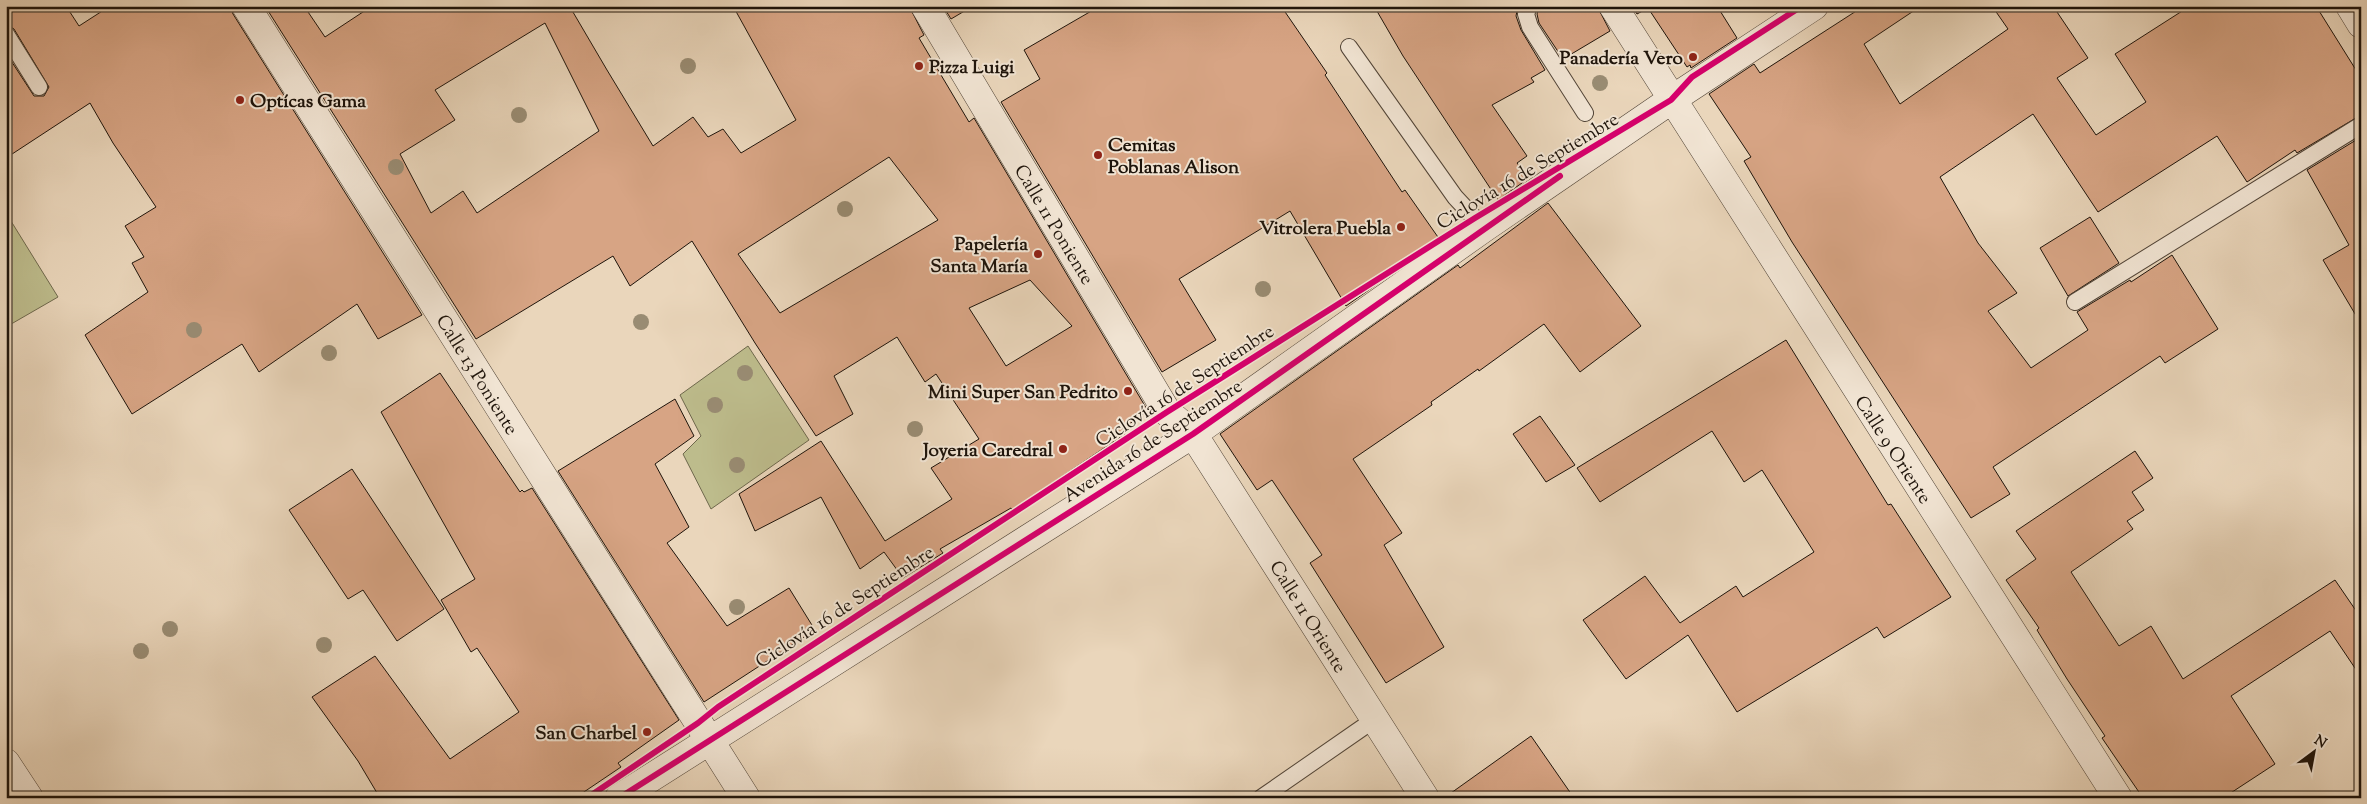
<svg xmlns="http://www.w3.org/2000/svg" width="2367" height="804" viewBox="0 0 2367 804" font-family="'Sorts Mill Goudy',serif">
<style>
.green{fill:#bdbc8c;stroke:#6e684c}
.building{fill:#d7a484;stroke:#1e140b;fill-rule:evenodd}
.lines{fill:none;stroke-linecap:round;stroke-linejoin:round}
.lane-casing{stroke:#514437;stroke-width:18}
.street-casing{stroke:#514437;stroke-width:29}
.lane{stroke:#f1e4d3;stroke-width:16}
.street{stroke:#f1e4d3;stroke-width:28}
.cycleway-casing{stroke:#f1e4d3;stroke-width:9}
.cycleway{stroke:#d6006c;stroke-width:6}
.tree{fill:#998c73}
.poi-dot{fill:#8f2418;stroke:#f1e4d3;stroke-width:2}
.labels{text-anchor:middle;stroke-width:4;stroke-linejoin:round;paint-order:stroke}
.poi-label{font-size:19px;font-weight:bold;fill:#1e140b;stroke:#f1e4d3;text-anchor:end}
.street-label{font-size:19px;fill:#1e140b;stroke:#f1e4d3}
</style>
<rect width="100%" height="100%" fill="#ead6bb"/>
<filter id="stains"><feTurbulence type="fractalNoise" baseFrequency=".004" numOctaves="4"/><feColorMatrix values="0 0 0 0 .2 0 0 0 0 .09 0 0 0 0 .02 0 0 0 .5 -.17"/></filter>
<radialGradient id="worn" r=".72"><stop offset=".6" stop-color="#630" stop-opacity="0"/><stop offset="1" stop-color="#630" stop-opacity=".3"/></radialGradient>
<path class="green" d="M6,213L58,297L6,327Z
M748,346L809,440L711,509L683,454L701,436L680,395Z"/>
<path class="building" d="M6,6H66L79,26L110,6H230L233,14L422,315L378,339L357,304L259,372L242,344L132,414L85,335L148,292L132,263L144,257L125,226L156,207L113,143L90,103L6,158V53L34,96H44L49,87L14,29L6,24Z
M265,6H304L325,37L372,6H572L570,7L607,70L653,146L693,117L708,137L723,129L741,153L796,120L733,6H909L924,35L919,38L969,122L974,118L1148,411L1122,429L1125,434L1012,510L1011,508L940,549L943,553L903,578L884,552L860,569L821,497L755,531L739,494L821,441L885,541L952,499L931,468L979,439L936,374L925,382L897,337L834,376L853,414L816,436L755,343L692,241L630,286L613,256L476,339ZM545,23L599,131L477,213L463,191L431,213L400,154L455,120L435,90ZM889,157L938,220L780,313L738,254ZM1030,280L1072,326L1006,366L969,308Z
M943,6H973L951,19Z
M1100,6H1281L1327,73L1325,75L1402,192L1405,190L1440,240L1346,306L1290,211L1179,279L1216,340L1162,372L1001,102L1040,79L1024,50Z
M1374,6H1518L1516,16L1521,30L1545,70L1531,78L1534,82L1492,105L1527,156L1517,163L1529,178L1498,200L1403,56Z
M1539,6H1597L1610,31L1563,59L1539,23L1537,14Z
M1632,6H1717L1737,38L1691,68L1690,65L1687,67L1648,8L1637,14Z
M1864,6H1921L1864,44L1900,104L2008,29L1992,6H2053L2088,58L2057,78L2096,135L2146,102L2115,54L2190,6H2316L2361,78V115L2297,153L2295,150L2247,182L2217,136L2098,212L2033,114L1940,177L1978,243L2017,293L1988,311L2031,368L2088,330L2077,312L2130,280L2131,282L2172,255L2218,329L2165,363L2160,356L1993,467L2010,494L1971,518L1792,242L1744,161L1751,157L1709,94L1754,64L1760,73Z
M2361,137V324L2323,260L2349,245L2307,170Z
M1548,203L1641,326L1580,372L1544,324L1479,371L1478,369L1431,402L1432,405L1353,459L1402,533L1384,545L1444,647L1386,683L1310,563L1322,555L1272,480L1257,490L1220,434L1458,265L1460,268Z
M2090,217L2119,263L2068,296L2040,248Z
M1786,340L1888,505L1891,504L1951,597L1884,638L1877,627L1737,712L1688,635L1626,679L1583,620L1645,576L1680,623L1736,586L1743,597L1814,552L1762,470L1744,482L1712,431L1600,502L1577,468Z
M440,373L520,492L522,490L524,492L532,488L679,720L618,763L621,767L575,798H380L358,761L312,697L375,656L450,759L519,712L477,648L471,652L441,600L475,579L381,412Z
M675,399L694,436L655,464L689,527L667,543L727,626L789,588L815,630L704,702L558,471Z
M1540,416L1575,465L1546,482L1513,434Z
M2135,451L2153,478L2132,492L2144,510L2127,521L2133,529L2071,572L2119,646L2151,626L2183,679L2335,580L2361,618V677L2330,631L2231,696L2275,764L2223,798H2143L2102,738L2105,736L2067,679L2037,630L2039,628L2006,580L2036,559L2016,531Z
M352,469L444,609L397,641L363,590L348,599L289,510Z
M1531,736L1574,798H1444Z"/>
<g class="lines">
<defs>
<path id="lane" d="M1529,6L1526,14L1530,27L1585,113
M6,34L39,87
M1349,47L1455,197L1484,228
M2075,302L2361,125
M1261,798L1375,719"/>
<path id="street" d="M246,6L746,798
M925,6L1167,412L1193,434L1425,798
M1613,6L2118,798
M2350,6L2361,24
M6,763L29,798
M619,798L1193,434L1484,228L1671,100L1814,6"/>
</defs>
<use href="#lane" class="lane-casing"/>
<use href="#street" class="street-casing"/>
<use href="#lane" class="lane"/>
<use href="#street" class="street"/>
<defs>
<path id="cycleway" d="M587,798L698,723L718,707L1167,412L1475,218L1671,100L1692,77L1802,6
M619,798L1193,434L1560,176"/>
</defs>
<use href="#cycleway" class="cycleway-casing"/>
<use href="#cycleway" class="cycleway"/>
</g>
<g class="tree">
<circle cx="688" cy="66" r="8"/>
<circle cx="1600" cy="83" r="8"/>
<circle cx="519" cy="115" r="8"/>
<circle cx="396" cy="167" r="8"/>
<circle cx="845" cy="209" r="8"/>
<circle cx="1263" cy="289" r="8"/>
<circle cx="641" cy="322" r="8"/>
<circle cx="194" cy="330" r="8"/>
<circle cx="329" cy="353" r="8"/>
<circle cx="745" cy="373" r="8"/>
<circle cx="715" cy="405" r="8"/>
<circle cx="915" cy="429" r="8"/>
<circle cx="737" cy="465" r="8"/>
<circle cx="737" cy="607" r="8"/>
<circle cx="170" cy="629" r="8"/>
<circle cx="324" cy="645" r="8"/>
<circle cx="141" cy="651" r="8"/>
</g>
<g class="poi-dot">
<circle cx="1693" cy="57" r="5"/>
<circle cx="919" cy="66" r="5"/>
<circle cx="240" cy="100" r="5"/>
<circle cx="1098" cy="155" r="5"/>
<circle cx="1401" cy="227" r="5"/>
<circle cx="1038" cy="254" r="5"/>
<circle cx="1128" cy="391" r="5"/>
<circle cx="1063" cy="449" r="5"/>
<circle cx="647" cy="732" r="5"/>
</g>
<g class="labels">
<g class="poi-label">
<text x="1683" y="64">Panadería Vero</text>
<text x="929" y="73" text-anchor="start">Pizza Luigi</text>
<text x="250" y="107" text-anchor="start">Optícas Gama</text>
<text x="1108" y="151" text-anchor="start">Cemitas<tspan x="1108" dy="22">Poblanas Alison</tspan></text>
<text x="1391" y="234">Vitrolera Puebla</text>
<text x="1028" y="250">Papelería<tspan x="1028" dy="22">Santa María</tspan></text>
<text x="1118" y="398">Mini Super San Pedrito</text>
<text x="1053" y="456">Joyeria Caredral</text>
<text x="637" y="739">San Charbel</text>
</g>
<g class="street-label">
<text transform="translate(1527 170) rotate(-31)" y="7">Ciclovía 16 de Septiembre</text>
<text transform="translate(1055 224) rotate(59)" y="7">Calle 11 Poniente</text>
<text transform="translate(478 374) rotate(58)" y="7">Calle 13 Poniente</text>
<text transform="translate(1184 385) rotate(-33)" y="7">Ciclovía 16 de Septiembre</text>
<text transform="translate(1152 440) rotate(-33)" y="7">Avenida 16 de Septiembre</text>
<text transform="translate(1894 449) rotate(57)" y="7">Calle 9 Oriente</text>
<text transform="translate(844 606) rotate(-33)" y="7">Ciclovía 16 de Septiembre</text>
<text transform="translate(1309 616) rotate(58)" y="7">Calle 11 Oriente</text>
</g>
</g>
<rect width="2367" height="804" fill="none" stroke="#ead6bb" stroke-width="25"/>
<rect x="8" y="8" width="2352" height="789" fill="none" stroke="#1e140b" stroke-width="2.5"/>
<rect x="12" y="12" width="2342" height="779" fill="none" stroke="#1e140b"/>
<g transform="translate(2314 752) rotate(32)" stroke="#f1e4d3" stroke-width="4" paint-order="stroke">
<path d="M0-4L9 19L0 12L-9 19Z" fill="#1e140b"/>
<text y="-8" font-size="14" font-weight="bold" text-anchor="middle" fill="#1e140b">N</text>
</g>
<rect width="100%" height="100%" filter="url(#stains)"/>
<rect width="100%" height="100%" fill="url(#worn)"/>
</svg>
